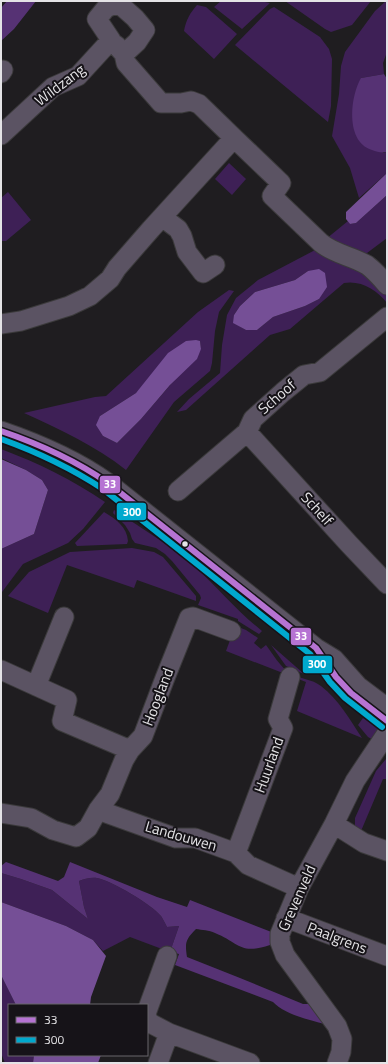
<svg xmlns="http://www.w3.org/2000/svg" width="388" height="1064" viewBox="0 0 388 1064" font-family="'Titillium Web',sans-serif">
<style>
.green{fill:#3e2056;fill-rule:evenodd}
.forest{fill:#563274}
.water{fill:#754f96}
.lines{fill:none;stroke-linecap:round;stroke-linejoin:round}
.minor-casing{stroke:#3b3a3b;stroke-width:21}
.minor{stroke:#5b5363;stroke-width:19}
.bus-1-casing{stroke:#161318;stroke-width:9}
.bus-2-casing{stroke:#161318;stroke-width:9}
.bus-1{stroke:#b673d3;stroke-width:6}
.bus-2{stroke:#00a9ce;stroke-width:6}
.bus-dot{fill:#e4e3e6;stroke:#161318;stroke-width:1.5}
.labels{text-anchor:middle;stroke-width:4;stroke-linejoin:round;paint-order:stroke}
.street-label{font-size:15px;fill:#e4e3e6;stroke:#161318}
.line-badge{stroke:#161318;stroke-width:1.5}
.badge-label{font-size:11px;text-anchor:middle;font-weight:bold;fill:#fff}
</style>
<rect width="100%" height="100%" fill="#1f1d20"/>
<path class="green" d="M221,1H260L270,3L242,29L214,7Z
M285,1H371L352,25L331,32L325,29Z
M386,1H387V52L383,63L384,74L361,78L383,153L387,152V173L359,198L350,168L332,136L339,94L341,66L345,52L375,11Z
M197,5L206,7L237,34L214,59L184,31C186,20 190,13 197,5Z
M274,7L320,37L329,49L332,59L331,106L328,122L235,45L270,9Z
M229,163L246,179L232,195L215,179Z
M8,192L31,220L6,241H1V198Z
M387,195V238L363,256L326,239L348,221L350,224L356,223Z
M317,249L369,271L387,293V303C377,290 361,280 344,283L290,329L270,335L186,410L177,412L189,399L220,373L222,345L227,315L236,298L258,280ZM308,271L319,299L305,306L273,317L257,330H246L234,323V315L240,306L255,292L295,280Z
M229,290L234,291L219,312L215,331L212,363L210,371L174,402L126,470C96,446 59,429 24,413L95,397L106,396L198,312ZM200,341L201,349L141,419L117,443L103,436L100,416L136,393Z
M1,449C38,463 73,480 105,502L83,529L68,543L23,564L2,592L1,549L34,534L48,490L42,480L26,470L1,458Z
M114,510C141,528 172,546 195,567C218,588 238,612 262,631L259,634L238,621V619L198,605L201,598L200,595L172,561L165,554L156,548L135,543L132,539L130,533L125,525L113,513Z
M104,512C116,519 127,527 128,541L127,544L77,546L75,543Z
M132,548L154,552L163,557L196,596V601L137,580L134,588L67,565L48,613L8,596L29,572L70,552Z
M241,628L246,630L258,638L254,643L261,649L266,645C272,653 281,668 290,673C300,679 312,679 321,686C339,700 350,720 362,738L297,711L306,682L226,651L233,632Z
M271,645L303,673L304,674L286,666Z
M363,718L376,726L379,731L375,741L368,737L358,725Z
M386,759L387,779H383L361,831L355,829V818L376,771Z
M1,873L21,879L52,890L88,919L84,907L79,881C84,879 91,877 97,878C112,881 151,904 161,916C163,919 165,923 167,927L179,926L170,952L130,937L103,951L93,940L66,926L1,902Z
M1,975L16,1005H9V1055H34L33,1063H5L1,1053Z"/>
<path class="forest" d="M7,1H36L14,29L1,41V8Z
M384,74L387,79V152C382,153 377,152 372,150C345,142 350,97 361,78Z
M6,862L58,881L64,877L70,862L157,897L187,907L190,900L274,933L270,945C239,955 240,943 215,933C209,930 202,930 196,929C185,940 185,943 187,957L240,978L303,1004H311L325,1024C309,1020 284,1014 273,1002L175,965L179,954L170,952L179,926L167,927C165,923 163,919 161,916C151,904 112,881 97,878C91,877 84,879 79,881L84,907L88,919L52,890L21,879L1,873V866Z"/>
<path class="water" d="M387,173V195L356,223L350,224L346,219V212Z
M319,269L325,273L327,287L319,299L305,306L273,317L257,330H246L233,323L234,315L240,306L255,292L295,280L308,271Z
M196,340L200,341L201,349L197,359L170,385L141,419L117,443L103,436L96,425L100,416L136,393L168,353L186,341Z
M1,459L26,470L42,480L48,490L34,534L1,549Z
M1,902L66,926L93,940L106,956L91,997L90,1005H16L1,975Z
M34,1055H101L98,1063H33Z"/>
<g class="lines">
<defs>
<path id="minor" d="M116,45L124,54L126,63L161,103H181L191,101L199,104L234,138
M1,73L3,70
M1,135L53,87L78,76L111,40L97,19L106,8L118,3L135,18L145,30L137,42L124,54
M162,217L178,229L182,236L187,252L203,273L215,265
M1,324L21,321L69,306L90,296L110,279L117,268L151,229L234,138L281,183L272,196L321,243C334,254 352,256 367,265C375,271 381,278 387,285
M1,431C39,444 76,460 108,483L316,648L334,659L358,686L387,708
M247,432L349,544L387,584
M178,491L247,432L253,419L283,392L304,375L320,372L387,317
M1,670L67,700L62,721L130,750
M36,686L64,617
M98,810L176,838H195L236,853L248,865L299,888
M1,813L31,818L53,830L76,837L88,828L98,810L110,794L124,760L130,750L143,736L165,678L189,618L193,617L231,631
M334,824L364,843L387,851
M236,853L283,728L278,719L290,677
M286,918L387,956
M147,1011L167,956
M147,1018L150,1023L169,1033L250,1063
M158,1063L169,1033
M337,1063L341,1052L342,1039L337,1026L285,955L280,942V934L299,888L334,824L355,781L387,733"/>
</defs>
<use href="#minor" class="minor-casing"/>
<use href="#minor" class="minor"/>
<defs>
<path id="bus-1" d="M1,431C39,444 75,460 108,483L316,648L336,677L351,693L387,721"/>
<path id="bus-2" d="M1,439C37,452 71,468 103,489L310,654L330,682L345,698L382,727"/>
</defs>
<use href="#bus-1" class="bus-1-casing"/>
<use href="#bus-2" class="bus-2-casing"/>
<use href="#bus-1" class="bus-1"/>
<use href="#bus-2" class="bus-2"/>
</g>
<circle class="bus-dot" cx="185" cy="544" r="3.5"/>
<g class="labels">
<g class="street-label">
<text transform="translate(60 85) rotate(-37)" y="5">Wildzang</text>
<text transform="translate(277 397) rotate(-41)" y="5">Schoof</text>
<text transform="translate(317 509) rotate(48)" y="5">Schelf</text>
<text transform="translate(158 697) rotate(-69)" y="5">Hoogland</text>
<text transform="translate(269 765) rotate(-70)" y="5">Huurland</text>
<text transform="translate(181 836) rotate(16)" y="5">Landouwen</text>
<text transform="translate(297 898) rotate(-66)" y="5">Grevenveld</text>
<text transform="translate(337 938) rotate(21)" y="5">Paalgrens</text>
</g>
</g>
<g class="line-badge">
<rect x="99" y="475" width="22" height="19" rx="4" fill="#b673d3"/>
<rect x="116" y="502" width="31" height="19" rx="4" fill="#00a9ce"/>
<rect x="290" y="627" width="22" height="19" rx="4" fill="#b673d3"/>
<rect x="302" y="655" width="31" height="19" rx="4" fill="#00a9ce"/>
</g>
<g class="badge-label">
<text x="110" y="488">33</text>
<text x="132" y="516">300</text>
<text x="301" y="640">33</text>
<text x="317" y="668">300</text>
</g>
<rect width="388" height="1064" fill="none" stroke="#e4e3e6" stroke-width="4"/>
<rect x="8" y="1004" width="140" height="52" fill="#161318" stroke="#68666a"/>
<rect x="16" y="1017" width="20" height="6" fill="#b673d3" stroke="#68666a"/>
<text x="44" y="1024" font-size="12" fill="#e4e3e6">33</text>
<rect x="16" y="1037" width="20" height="6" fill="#00a9ce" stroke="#68666a"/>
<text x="44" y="1044" font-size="12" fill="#e4e3e6">300</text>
</svg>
